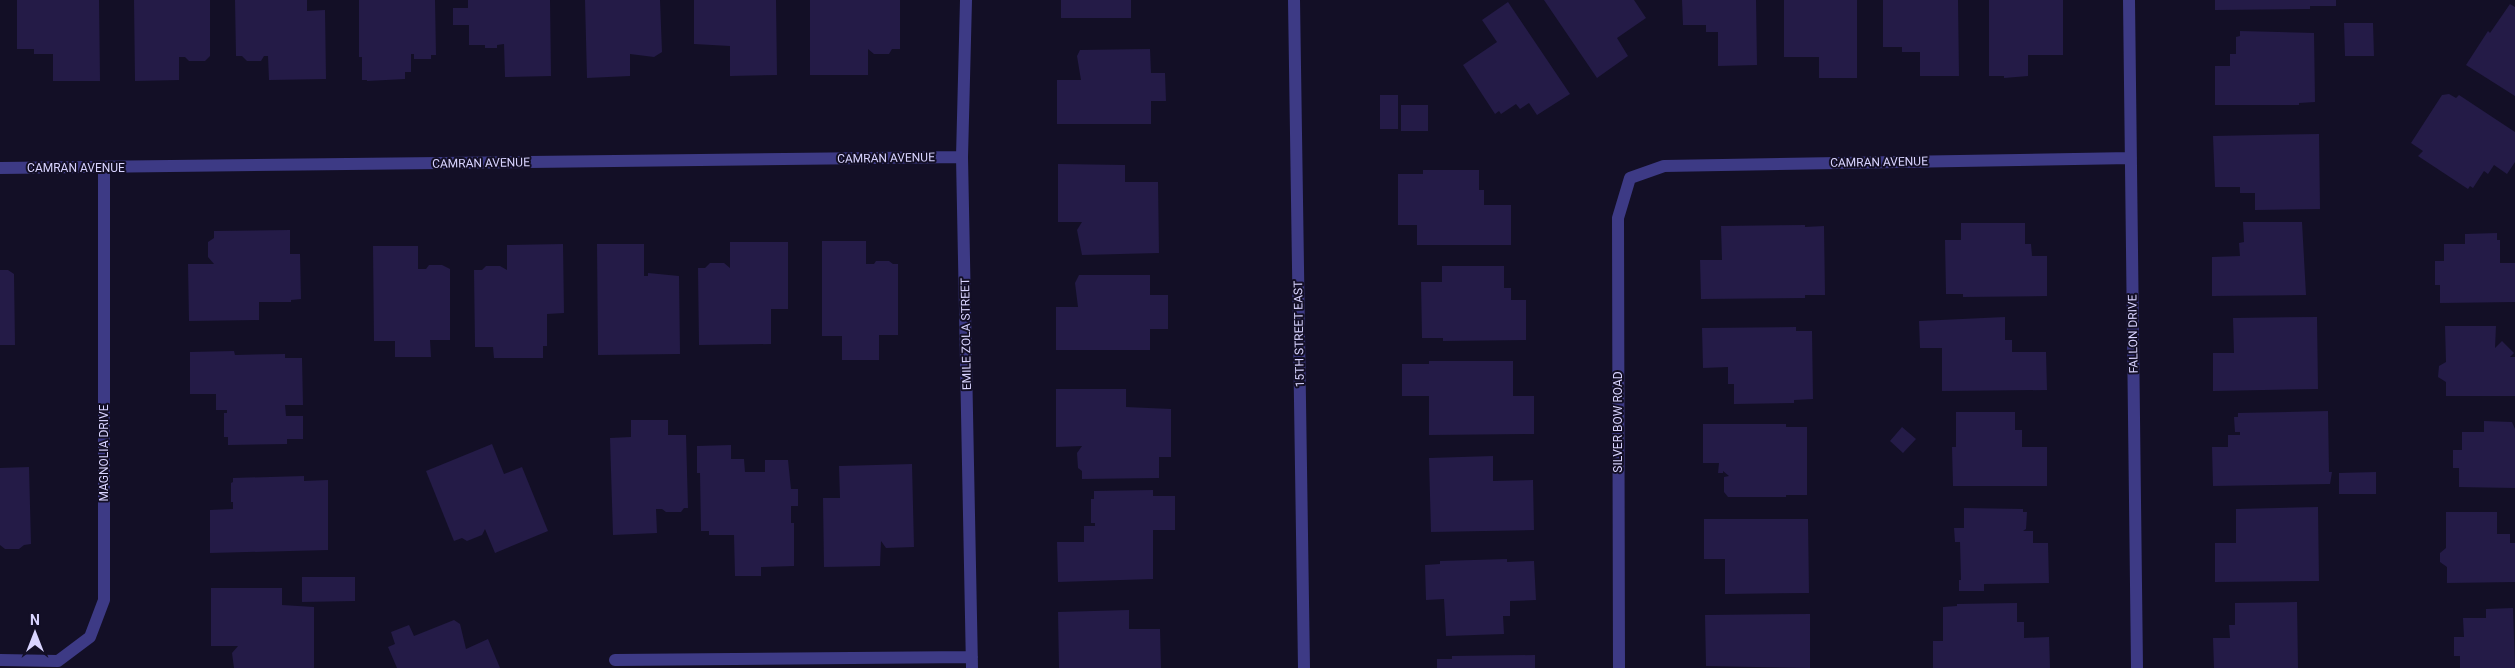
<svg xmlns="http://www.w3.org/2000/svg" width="2515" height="668" viewBox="0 0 2515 668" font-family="Roboto,sans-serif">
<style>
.building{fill:#241b47}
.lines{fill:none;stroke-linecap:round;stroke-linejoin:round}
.minor{stroke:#3d3a85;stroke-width:12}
.labels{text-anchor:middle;stroke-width:4;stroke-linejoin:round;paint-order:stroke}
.street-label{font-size:12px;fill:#d9d4ff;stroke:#130f26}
</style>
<rect width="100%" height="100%" fill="#130f26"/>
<path class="building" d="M17,0H99L100,81H53V54H34V49H17Z
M134,0H210V56L205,61H189L185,57H179V80L135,81Z
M235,0H307V11L325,10L326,79L269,80L268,56H264L261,61H247L242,56H236Z
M359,0H435L436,55H431V59H414V54H411V72H405V79L367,81V80H362V57H359Z
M468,0H550L551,76L505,77L504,44L497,45V48H485V45H469V25H453V8H468Z
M585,0H660L662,52L654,57L630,54V76L587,78Z
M694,0H776L777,75L730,76V46L694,44Z
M810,0H900V49H892L889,54H874L868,49V75H810Z
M1061,0H1131V18H1061Z
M1544,0H1634L1646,18L1617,38L1628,56L1597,78Z
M1682,0H1756L1757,65L1718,66V32H1706V25H1683Z
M1784,0H1857V78H1819V57H1784Z
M1883,0H1958L1959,76H1920V52H1902V47H1883Z
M1989,0H2063V55H2028V76L2004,78V76H1989Z
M2215,0H2336V6H2310V9L2215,10Z
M1508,2L1570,94L1537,115L1529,103L1520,109L1516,104L1501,114L1499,111L1495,114L1463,65L1497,42L1482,20Z
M2510,4L2515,7V96L2466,65L2488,31L2490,33Z
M2344,23H2373L2374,56H2345Z
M2240,31L2314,33L2315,102L2299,103V105H2215V66H2230V54H2236V37L2240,36Z
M1150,49L1151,73H1165L1166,101H1151V124H1057V80H1081L1077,56L1080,50Z
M2449,94L2456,98L2459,95L2515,132V162L2507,174L2494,165L2488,174L2484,171L2473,188L2470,186L2468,189L2418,156L2423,151L2411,143L2442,95Z
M1380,95H1398V129H1380Z
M1401,105H1428V131H1401Z
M2319,134L2320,209L2255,210V193H2240V187H2215L2213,136Z
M1058,164L1125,165V182H1158L1159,253L1082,255L1077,230L1082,222H1058Z
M1423,170H1479V190H1484V205H1511V245H1417V225H1398V174H1423Z
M2243,222H2302L2306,295L2212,296V257L2240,256L2239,243L2244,242Z
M1961,223H2025V244H2031L2032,256H2047V296L1963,297V294H1946L1945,240H1961Z
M1805,225V227L1824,226L1825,295H1805V298L1701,299L1700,260H1722L1721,226Z
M290,230V254H300L301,299L291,300V302H259V320L189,321L188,264H214L208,257V242L214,238V231Z
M2497,233V240H2500V263H2515V302L2440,303V285H2435V261H2444V244H2465V234Z
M822,241H866V264H874L876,261H889L893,264H898V335H879V360H842V336H822Z
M730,242H788V309H771V344L699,345L698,268H705L710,263H724L730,268Z
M563,244L564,313L547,314V346H543V358H494L493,347H475L474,270H482L486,266H500L507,270V245Z
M597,244H644V276H648V273L679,276L680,354L598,355Z
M373,246H418V269H426L429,265H442L450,269V340H430L431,357H395V341H374Z
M1442,266H1504V288H1511V300H1526V340L1443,341V338H1422L1421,282H1442Z
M0,270H8L14,274L15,345H0Z
M1079,275H1150V295H1168V329H1150V350H1056V307H1078L1075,283Z
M2005,317V340H2012V352H2046L2047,390L1942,391V348H1920L1919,321Z
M2317,317L2318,389L2213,391V353H2234L2233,318Z
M2445,326H2496L2495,348L2502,341L2514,353L2510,357H2515V396H2446V382L2438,377L2439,366L2446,362Z
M1796,327V331H1812L1813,399L1794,400V403L1734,404V384H1728V367L1703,368L1702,328Z
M234,351L235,355L285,354V358H302L303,405H285L286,416H303V439H287V444L228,445V437H224V413H227V410H216V394H190V352Z
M1429,361H1513V396H1534V434L1429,435V396H1402V364H1429Z
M1056,389H1126V407L1171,409V457H1159V478L1082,479V471L1078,468L1077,453L1082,446L1056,447Z
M2328,411L2329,472H2332L2330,484L2213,486L2212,447H2228V435H2240V432H2235L2234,417H2238V413Z
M1956,412H2015V430H2022V447H2047V486H1953L1952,447H1956Z
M631,420H668V435H686L688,508H684L681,512H666L662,509H656L657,533L613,535L610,438L631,437Z
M2484,421L2512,422L2515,429V488L2459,487V468H2453V450H2462V432H2484Z
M1703,424H1786V427H1807V495H1786V497H1728L1724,492V477L1729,476L1723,471V473H1718L1719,463H1703Z
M1902,427L1916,439L1903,453L1890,441Z
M492,444L504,474L522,467L548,531L495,553L485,529L482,535L467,541L462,538L454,541L426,471Z
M731,445V459H744L745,472H765V460H788L791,489H798V506H791V523H794V566L761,567V576H735L734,535H709V531H701L700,473H697V446Z
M1493,456V481L1533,480L1534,530L1431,532L1429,458Z
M912,464L914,547L886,548L881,541L880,566L824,567L823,498H840L839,466Z
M29,467L31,544L24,545L19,549H5L0,545V468Z
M2376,472V494H2339V473Z
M304,476V481L328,480V550L210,553V510L233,509V502H231V483L233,482V478Z
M1153,490V496H1175V530H1153V579L1058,582L1057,542H1084V526H1095V523H1091V499H1094V491Z
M2318,507L2319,581L2215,582V543H2236V509Z
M1964,508L2023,509V512H2027L2026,529L2023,531H2033V543H2048L2049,583L1984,584V591H1959V580H1961L1960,542H1955L1954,528H1964Z
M2446,512H2497V534H2510V543H2515V582L2447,583V567L2440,562V553L2446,548Z
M1704,519H1808L1809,593L1725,594V559H1704Z
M1507,559V562L1534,561L1536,600L1510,601V616H1503L1504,634L1446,636L1444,599L1426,600L1425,565L1440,564V561Z
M302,577H355V601L302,602Z
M211,588H282V605L314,607V668H234L232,653L238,646H211Z
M2297,602L2298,668H2214L2213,638H2230L2229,625H2235V603Z
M2017,603V622H2024V638L2049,637L2050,668H1933V641H1943V607L1957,606V604Z
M2513,608L2515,668H2460V656H2454V637H2464L2463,618H2486V609Z
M1129,610V629H1160L1161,668H1059L1058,612Z
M1810,614V668L1706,666L1705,615Z
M454,620L460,624L466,649L488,639L500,668H397L388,647L395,644L391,632L409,625L414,636Z
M1535,655V668H1437V659H1452V656Z"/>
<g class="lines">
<path class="minor" d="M966,0L962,157L972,668
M1294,0L1304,668
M2129,0L2137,668
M0,168L962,157
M0,660L58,661L90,637L104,600V168
M615,660L972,657
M1619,668L1618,218L1630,178L1664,166L2131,158"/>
</g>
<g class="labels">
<g class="street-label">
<text transform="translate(886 158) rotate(-1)" y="4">CAMRAN AVENUE</text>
<text transform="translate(1879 162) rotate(-1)" y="4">CAMRAN AVENUE</text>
<text transform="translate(481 163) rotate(-1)" y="4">CAMRAN AVENUE</text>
<text x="76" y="172">CAMRAN AVENUE</text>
<text transform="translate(966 334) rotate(-91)" y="4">EMILE ZOLA STREET</text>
<text transform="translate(1299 334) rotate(-91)" y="4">15TH STREET EAST</text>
<text transform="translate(2133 334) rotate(-91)" y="4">FALLON DRIVE</text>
<text transform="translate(1618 422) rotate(-90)" y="4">SILVER BOW ROAD</text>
<text transform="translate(104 453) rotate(-90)" y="4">MAGNOLIA DRIVE</text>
</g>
</g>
<g transform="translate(35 633)" stroke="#130f26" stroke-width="4" paint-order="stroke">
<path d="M0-4L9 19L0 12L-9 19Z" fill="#d9d4ff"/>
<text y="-8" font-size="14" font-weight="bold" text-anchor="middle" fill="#d9d4ff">N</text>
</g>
</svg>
